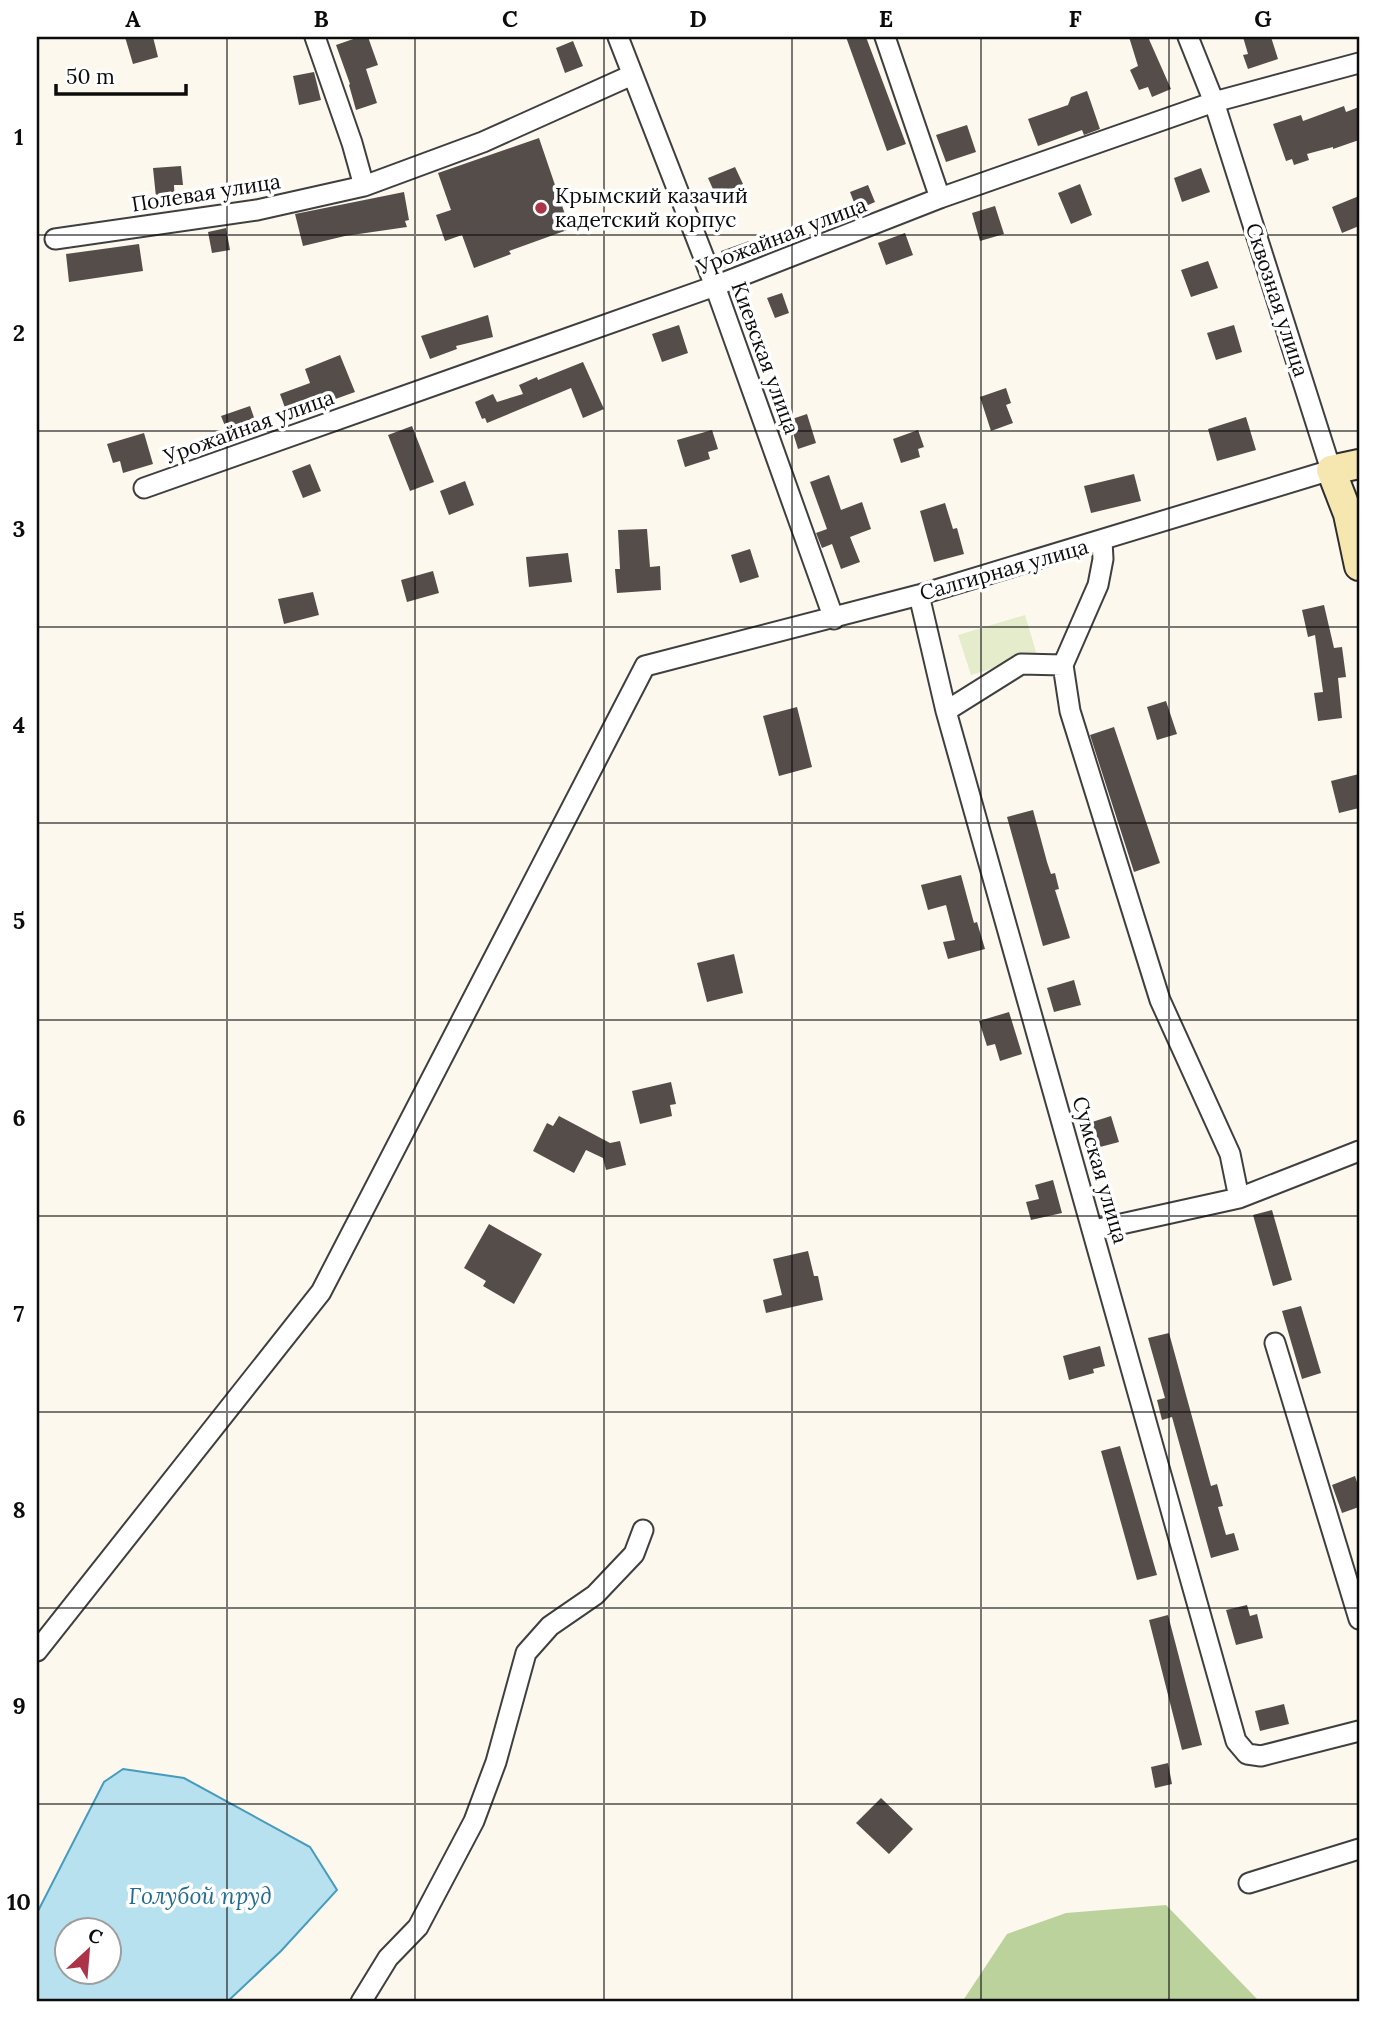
<svg xmlns="http://www.w3.org/2000/svg" width="1396" height="2039" viewBox="0 0 1396 2039" font-family="Lora,serif">
<style>
.forest{fill:#bbd29c}
.pitch{fill:#e5eccc}
.water{fill:#b8e1ef;stroke:#479cbe;stroke-width:2;fill-rule:evenodd}
.building{fill:#544d4a}
.lines{fill:none;stroke-linecap:round;stroke-linejoin:round}
.street-casing{stroke:#3f3f3f;stroke-width:23}
.secondary-casing{stroke:#2e2e2e;stroke-width:32}
.street{stroke:#fff;stroke-width:19}
.secondary{stroke:#f6e6b0;stroke-width:28}
.grid{fill:none;stroke:#0c0c0c;stroke-width:2;stroke-opacity:0.55}
.poi-dot{fill:#ad3448;stroke:#fff;stroke-width:2.5}
.labels{text-anchor:middle;stroke-width:7;stroke-linejoin:round;paint-order:stroke}
.street-label{font-size:21px;fill:#0c0c0c;stroke:#fff}
.poi-label{font-size:21px;fill:#0c0c0c;stroke:#fff;text-anchor:start}
.water-label{font-size:23px;font-style:italic;fill:#246d90;stroke:#fff}
.neatline{fill:none;stroke:#0c0c0c;stroke-width:2.5}
.grid-label{font-size:23px;text-anchor:middle;font-weight:bold;fill:#0c0c0c}
</style>
<rect width="100%" height="100%" fill="#fdf8ee"/>
<path class="forest" d="M1166,1905L1260,2002H962L1007,1934L1066,1913Z"/>
<path class="pitch" d="M1025,615L1037,655L971,675L958,635Z"/>
<path class="water" d="M123,1769L184,1778L310,1847L337,1890L281,1951L227,2002H37V1913L104,1782ZM66,1930H108V1972H66Z"/>
<path class="building" d="M125,37H153L158,57L133,64Z
M359,37H368L378,65L366,69L377,103L356,110L349,85L350,84L336,45Z
M846,37H866L906,144L887,151Z
M1129,37H1148L1171,89L1152,97L1148,87L1139,90L1130,70L1138,66Z
M1243,37H1271L1278,59L1248,69L1243,55L1248,54Z
M573,41L583,66L565,73L556,48Z
M314,72L321,100L299,105L293,76Z
M1087,91L1100,129L1084,135L1082,130L1038,146L1028,119L1068,105L1071,97Z
M1344,106L1346,112L1359,107V140L1333,149V147L1307,154L1309,160L1294,165L1292,159L1286,161L1273,124L1301,115L1303,121Z
M967,125L976,152L946,162L936,135Z
M539,138L570,229L509,251L511,254L474,268L462,235L445,241L436,215L451,210L438,173Z
M181,166L183,185H174L175,206L157,207L153,168Z
M735,167L743,184L716,196L708,178Z
M1201,168L1210,192L1182,202L1174,178Z
M1080,184L1092,215L1071,224L1058,193Z
M868,185L875,202L857,210L850,192Z
M404,192L409,220L405,221L407,227L345,236L303,246L295,214Z
M1359,196V226L1342,233L1332,207Z
M995,206L1004,234L980,241L972,213Z
M226,228L230,250L212,253L208,232Z
M905,233L913,255L886,265L878,243Z
M749,241L750,244L758,241L762,254L723,268L719,256L722,255L721,251Z
M139,244L143,271L69,282L66,254Z
M1208,261L1218,288L1191,297L1181,270Z
M782,293L789,313L775,318L767,298Z
M488,315L493,337L456,346L457,349L430,359L421,336Z
M679,325L688,353L662,362L652,334Z
M1234,325L1242,352L1216,360L1207,333Z
M340,355L355,392L288,416L280,394L310,383L305,369Z
M583,362L604,409L583,418L571,388L487,423L485,418L482,419L475,402L493,394L497,402L523,394L519,385L537,377L538,380Z
M1006,388L1011,403L1006,405L1013,423L991,431L980,397Z
M250,406L257,426L229,436L221,416Z
M807,414L816,443L798,449L789,420Z
M1246,417L1256,450L1217,461L1208,429Z
M412,426L434,482L410,491L388,435Z
M712,430L718,449L708,452L710,459L685,467L677,440Z
M918,430L924,447L918,449L920,457L901,463L893,439Z
M144,433L153,464L123,473L120,461L113,463L107,444Z
M310,464L321,491L303,498L292,471Z
M1134,474L1141,501L1091,513L1084,486Z
M829,475L841,510L862,502L871,529L850,537L860,562L841,569L832,544L822,548L816,533L827,529L810,482Z
M465,481L474,505L449,515L440,491Z
M945,503L953,529L957,528L964,554L934,562L920,511Z
M647,529L650,567L660,566L661,590L617,593L615,569H620L618,530Z
M750,549L759,577L740,583L731,555Z
M568,553L572,582L529,587L526,557Z
M433,571L439,593L407,602L401,580Z
M313,592L319,615L284,624L278,599Z
M1324,605L1334,648L1342,647L1346,677L1338,678L1342,718L1318,721L1314,693L1323,692L1315,635L1308,637L1302,610Z
M1166,701L1177,734L1157,740L1147,707Z
M797,707L812,767L779,776L763,716Z
M1114,727L1160,863L1134,872L1090,735Z
M1359,774V808L1339,813L1331,781Z
M1033,810L1047,862L1051,874L1055,873L1059,889L1055,890L1070,938L1043,946L1007,817Z
M961,875L974,923L977,922L985,949L948,959L943,942L955,940L946,905L928,910L921,885Z
M734,954L743,993L707,1002L697,963Z
M1074,980L1081,1005L1054,1012L1047,988Z
M1009,1012L1022,1054L1000,1061L995,1044L987,1046L979,1021Z
M671,1082L676,1104L670,1105L672,1116L640,1124L632,1091Z
M559,1116L610,1143L620,1141L626,1165L606,1170L603,1158L586,1150L574,1173L533,1151L547,1123L553,1126Z
M1111,1116L1119,1142L1100,1147L1092,1122Z
M1053,1180L1062,1213L1031,1220L1026,1202L1039,1199L1035,1185Z
M1272,1210L1292,1280L1273,1286L1253,1215Z
M489,1224L542,1254L514,1304L483,1286L486,1281L464,1268Z
M808,1251L814,1276H818L823,1300L766,1313L763,1300L782,1295L773,1259Z
M1301,1306L1321,1373L1302,1379L1282,1311Z
M1169,1333L1211,1486L1217,1484L1223,1506L1218,1507L1226,1535L1234,1533L1239,1550L1211,1558L1172,1417L1162,1420L1157,1400L1165,1398L1148,1338Z
M1100,1346L1105,1366L1093,1369L1094,1373L1069,1380L1063,1356Z
M1120,1446L1157,1575L1137,1580L1101,1451Z
M1355,1476L1359,1488V1507L1342,1513L1332,1485Z
M1247,1605L1250,1616L1257,1614L1263,1638L1236,1645L1226,1610Z
M1168,1615L1202,1745L1182,1750L1149,1620Z
M1284,1704L1289,1724L1260,1731L1255,1711Z
M1168,1763L1172,1784L1155,1788L1151,1767Z
M881,1798L913,1829L889,1854L856,1823Z"/>
<g class="lines">
<defs>
<path id="street" d="M315,37L352,143L364,186
M618,37L715,286L834,619
M885,37L940,198
M55,239L257,210L364,186L483,142L632,75
M144,488L715,286L940,198L1214,102L1359,63
M1102,541L1103,559L1098,585L1063,665L1070,711L1160,1000L1230,1154L1239,1198
M919,595L946,711L1236,1741L1247,1754L1261,1756L1359,1731
M946,711L1021,664L1063,665
M1094,1230L1239,1198L1359,1151
M1275,1343L1359,1619
M37,1651L321,1292L645,666L919,595L1331,470L1214,102L1188,37
M1249,1883L1359,1849
M361,2002L388,1958L418,1927L474,1821L496,1762L526,1653L550,1626L595,1595L634,1554L643,1530"/>
<path id="secondary" d="M1359,464L1331,470L1348,514L1359,566"/>
</defs>
<use href="#street" class="street-casing"/>
<use href="#secondary" class="secondary-casing"/>
<use href="#street" class="street"/>
<use href="#secondary" class="secondary"/>
</g>
<path class="grid" d="M227,37V2002M415,37V2002M604,37V2002M792,37V2002M981,37V2002M1169,37V2002M37,235H1359M37,431H1359M37,627H1359M37,823H1359M37,1020H1359M37,1216H1359M37,1412H1359M37,1608H1359M37,1804H1359"/>
<circle class="poi-dot" cx="541" cy="208" r="7"/>
<g class="labels">
<g class="street-label">
<text transform="translate(206 193) rotate(-9)" y="7">Полевая улица</text>
<text transform="translate(782 236) rotate(-21)" y="7">Урожайная улица</text>
<text transform="translate(1277 300) rotate(72)" y="7">Сквозная улица</text>
<text transform="translate(765 358) rotate(70)" y="7">Киевская улица</text>
<text transform="translate(249 427) rotate(-20)" y="7">Урожайная улица</text>
<text transform="translate(1004 570) rotate(-16)" y="7">Салгирная улица</text>
<text transform="translate(1100 1170) rotate(74)" y="7">Сумская улица</text>
</g>
<g class="poi-label">
<text x="555" y="203">Крымский казачий<tspan x="555" dy="24">кадетский корпус</tspan></text>
</g>
<g class="water-label">
<text x="200" y="1904">Голубой пруд</text>
</g>
</g>
<rect width="1396" height="2039" fill="none" stroke="#ffffff" stroke-width="77"/>
<g transform="translate(88 1951) rotate(26)"><circle r="33" fill="#ffffff" stroke="#9e9e9e" stroke-width="2"/>
<path d="M0-5L12 26L0 18L-12 26Z" fill="#ad3448"/>
<text y="-10" font-size="19" font-weight="bold" text-anchor="middle" fill="#0c0c0c">С</text>
</g>
<path d="M56 84v10h130v-10" fill="none" stroke="#0c0c0c" stroke-width="3.5"/>
<text x="66" y="84" font-size="21" fill="#0c0c0c" stroke="#ffffff" stroke-width="5" paint-order="stroke">50 m</text>
<rect x="38" y="38" width="1320" height="1962" class="neatline"/>
<g class="grid-label">
<text x="133" y="27">A</text>
<text x="321" y="27">B</text>
<text x="510" y="27">C</text>
<text x="698" y="27">D</text>
<text x="886" y="27">E</text>
<text x="1075" y="27">F</text>
<text x="1263" y="27">G</text>
<text x="19" y="145">1</text>
<text x="19" y="341">2</text>
<text x="19" y="537">3</text>
<text x="19" y="733">4</text>
<text x="19" y="929">5</text>
<text x="19" y="1126">6</text>
<text x="19" y="1322">7</text>
<text x="19" y="1518">8</text>
<text x="19" y="1714">9</text>
<text x="19" y="1910">10</text>
</g>
</svg>
